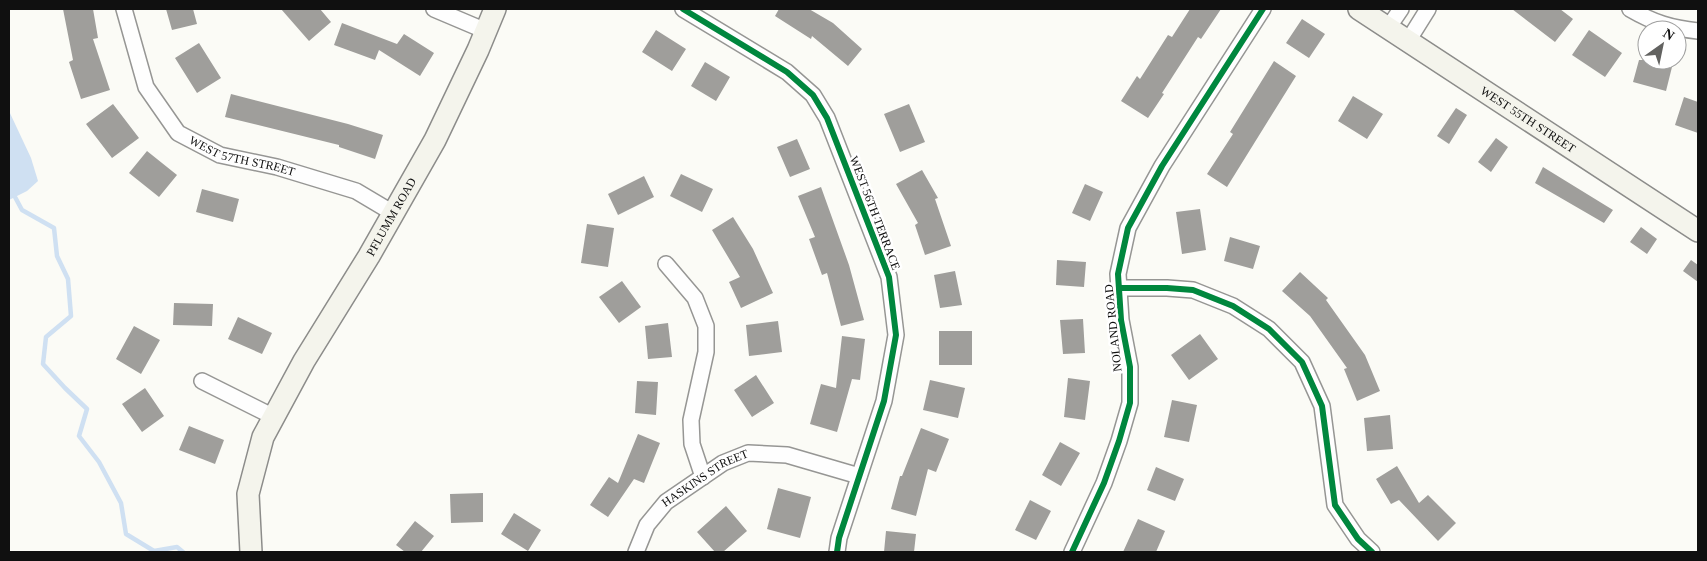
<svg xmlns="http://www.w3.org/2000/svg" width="1707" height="561" viewBox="0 0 1707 561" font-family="Georgia,serif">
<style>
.water{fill:#cfe0f2}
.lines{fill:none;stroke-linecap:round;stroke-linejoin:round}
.stream{stroke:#cfe0f2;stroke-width:4.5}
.building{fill:#9f9e9b}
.street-casing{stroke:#969694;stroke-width:18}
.secondary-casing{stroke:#8c8c8a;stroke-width:24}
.street{stroke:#fefefe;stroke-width:15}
.secondary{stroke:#f4f4ec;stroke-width:21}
.cycleway-casing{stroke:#fff;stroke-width:9}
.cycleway{stroke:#00873e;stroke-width:6}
.labels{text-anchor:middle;stroke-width:5;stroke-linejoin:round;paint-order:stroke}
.street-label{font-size:12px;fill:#101010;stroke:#fff}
</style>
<rect width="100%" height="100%" fill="#fbfbf6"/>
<path class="water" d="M9,111L31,158L38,181L27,191L9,200Z"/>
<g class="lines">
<path class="stream" d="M15,197L22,210L54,228L57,256L68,279L71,316L46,337L43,364L65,388L87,409L79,436L99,462L121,503L126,534L154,551L177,547L183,552"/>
</g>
<path class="building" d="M63,9H93L98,38L93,39L110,90L81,99L69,62L73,60Z
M166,9H193L197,24L172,30Z
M281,9H320L331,22L309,41Z
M779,9H809L833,23L862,49L848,66L812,36L811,39L775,16Z
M1190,9H1221L1201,39L1198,37L1162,93L1164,94L1148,118L1121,101L1137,76L1140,79L1168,35L1172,37Z
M1512,9H1560L1573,19L1555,42Z
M1302,19L1325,34L1309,58L1286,43Z
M342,23L397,44L404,34L434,53L420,76L379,50L375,60L334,45Z
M656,30L686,49L672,71L642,52Z
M1589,30L1622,53L1605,77L1572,55Z
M199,43L221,78L197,93L175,58Z
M1639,60H1662L1673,63L1666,91L1633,82Z
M1274,61L1296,76L1227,187L1207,174L1233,134L1230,132Z
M705,62L730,77L716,101L691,86Z
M231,94L348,124L383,135L375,159L339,147V145L225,117Z
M1353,96L1383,114L1367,139L1338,121Z
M1684,97L1698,102V133L1675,125Z
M113,104L139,138L112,158L86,124Z
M909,104L925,142L900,152L884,114Z
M1456,108L1467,115L1449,144L1437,136Z
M1496,138L1508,147L1491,172L1478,162Z
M797,139L810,169L790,177L777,147Z
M147,151L177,175L159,197L129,173Z
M1543,167L1613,210L1604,223L1535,183Z
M922,170L938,198L935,199L951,246L925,255L915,225L918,223L896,184Z
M681,174L713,189L702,212L670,196Z
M644,176L654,197L618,215L608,194Z
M1085,184L1103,192L1090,221L1072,213Z
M821,187L849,265L864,320L841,326L827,273L822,275L809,239L815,237L798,196Z
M202,189L239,199L233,222L196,212Z
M1200,209L1206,250L1182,254L1176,212Z
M733,217L753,249L773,293L741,308L729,282L740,277L712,230Z
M587,224L614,228L608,267L581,263Z
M1641,227L1657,239L1647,254L1630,242Z
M1230,237L1260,246L1253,269L1224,261Z
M1057,260L1086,262L1084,287L1056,285Z
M1691,260L1698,265V282L1683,271Z
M955,271L962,305L940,308L934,275Z
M1300,272L1328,298L1326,300L1365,355L1380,391L1357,401L1344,369L1347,368L1310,316L1282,291Z
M622,281L641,307L619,323L599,297Z
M174,303L213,304L212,326L173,325Z
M238,317L272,333L262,354L228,339Z
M1083,319L1085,353L1063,354L1060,320Z
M778,321L782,352L749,356L746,325Z
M668,323L672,357L648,359L645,326Z
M134,326L160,340L141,374L116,359Z
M939,331H972V365H939Z
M1200,334L1218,359L1189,380L1171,355Z
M842,336L865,339L860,380L852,379L837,432L810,424L821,384L836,388Z
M756,375L774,403L752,417L734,390Z
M1068,378L1090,381L1085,420L1064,417Z
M930,380L965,388L958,418L923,410Z
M637,381L658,382L656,415L635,413Z
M145,388L164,416L142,432L122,404Z
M1172,400L1197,405L1189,442L1164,437Z
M1390,415L1393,449L1367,451L1364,418Z
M189,426L224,440L215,464L179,450Z
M921,428L949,439L936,472L928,469L916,516L891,509L900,476H902Z
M638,434L660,443L644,483L634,479L608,517L590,505L609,477L618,483Z
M1060,442L1080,453L1061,486L1042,475Z
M1397,466L1419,503L1428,495L1456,523L1438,541L1399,500L1391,504L1376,479Z
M1156,467L1184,479L1175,501L1147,490Z
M778,488L811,497L800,538L767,529Z
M483,493V522L451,523L450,494Z
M1030,500L1051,511L1036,540L1015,530Z
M726,506L747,531L723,552H715L697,532Z
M514,513L541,530L528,551L501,534Z
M1138,519L1165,531L1156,552H1123Z
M415,521L434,536L421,552H405L396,545Z
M886,531L916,534L914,552H884Z"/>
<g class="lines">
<defs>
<g id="street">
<path id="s1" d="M124,9L146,87L178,133L220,155L277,167L356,191L393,213"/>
<path d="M434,9L486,31"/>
<path d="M683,9L787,72L813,95L827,118L889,277L896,335L884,401L839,538L837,552"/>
<path d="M1630,9C1654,23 1671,28 1698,31"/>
<path d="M1388,28L1401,9"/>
<path d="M1408,41L1428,9"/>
<path d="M666,264L695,298L706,326V352L691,420L692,444L703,477"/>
<path d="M1119,288H1167L1193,290L1233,306L1269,329L1302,362L1322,406L1335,505L1358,539L1372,552"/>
<path d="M202,381L274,417"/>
<path id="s2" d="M636,552L647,525L666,502L723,463L748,453L787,455L859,476"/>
<path d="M1072,552L1104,483L1119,441L1130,403V367L1121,320L1118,274L1128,228L1162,166L1263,9"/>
</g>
<g id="secondary">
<path id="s3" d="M1359,9L1698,231"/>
<path id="s4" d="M251,552L248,494L263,437L304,361L369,256L435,140L478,50L495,9"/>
</g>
</defs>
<use href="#street" class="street-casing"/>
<use href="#secondary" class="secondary-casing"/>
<use href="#street" class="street"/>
<use href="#secondary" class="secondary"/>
<defs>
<path id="cycleway" d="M683,9L787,72L813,95L827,118L889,277L896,335L884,401L839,538L837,552
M1119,288H1167L1193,290L1233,306L1269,329L1302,362L1322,406L1335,505L1358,539L1372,552
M1072,552L1104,483L1119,441L1130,403V367L1121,320L1118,274L1128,228L1162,166L1263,9"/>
</defs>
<use href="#cycleway" class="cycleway-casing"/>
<use href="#cycleway" class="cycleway"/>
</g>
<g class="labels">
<g class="street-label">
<text dy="4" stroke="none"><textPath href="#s3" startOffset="202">WEST 55TH STREET</textPath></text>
<text dy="4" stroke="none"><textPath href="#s1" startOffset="206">WEST 57TH STREET</textPath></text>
<text transform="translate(875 213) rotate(69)" y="4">WEST 56TH TERRACE</text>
<text dy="4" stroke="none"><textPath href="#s4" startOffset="372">PFLUMM ROAD</textPath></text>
<text transform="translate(1113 328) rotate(-96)" y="4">NOLAND ROAD</text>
<text dy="4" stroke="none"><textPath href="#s2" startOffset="105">HASKINS STREET</textPath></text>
</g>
</g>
<rect width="1707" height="561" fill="none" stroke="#101010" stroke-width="20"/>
<g transform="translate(1662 45) rotate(33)"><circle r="24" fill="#ffffff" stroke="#9f9f9f"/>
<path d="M0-4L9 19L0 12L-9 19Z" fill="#626260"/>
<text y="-8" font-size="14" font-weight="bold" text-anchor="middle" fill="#101010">N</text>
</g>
</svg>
